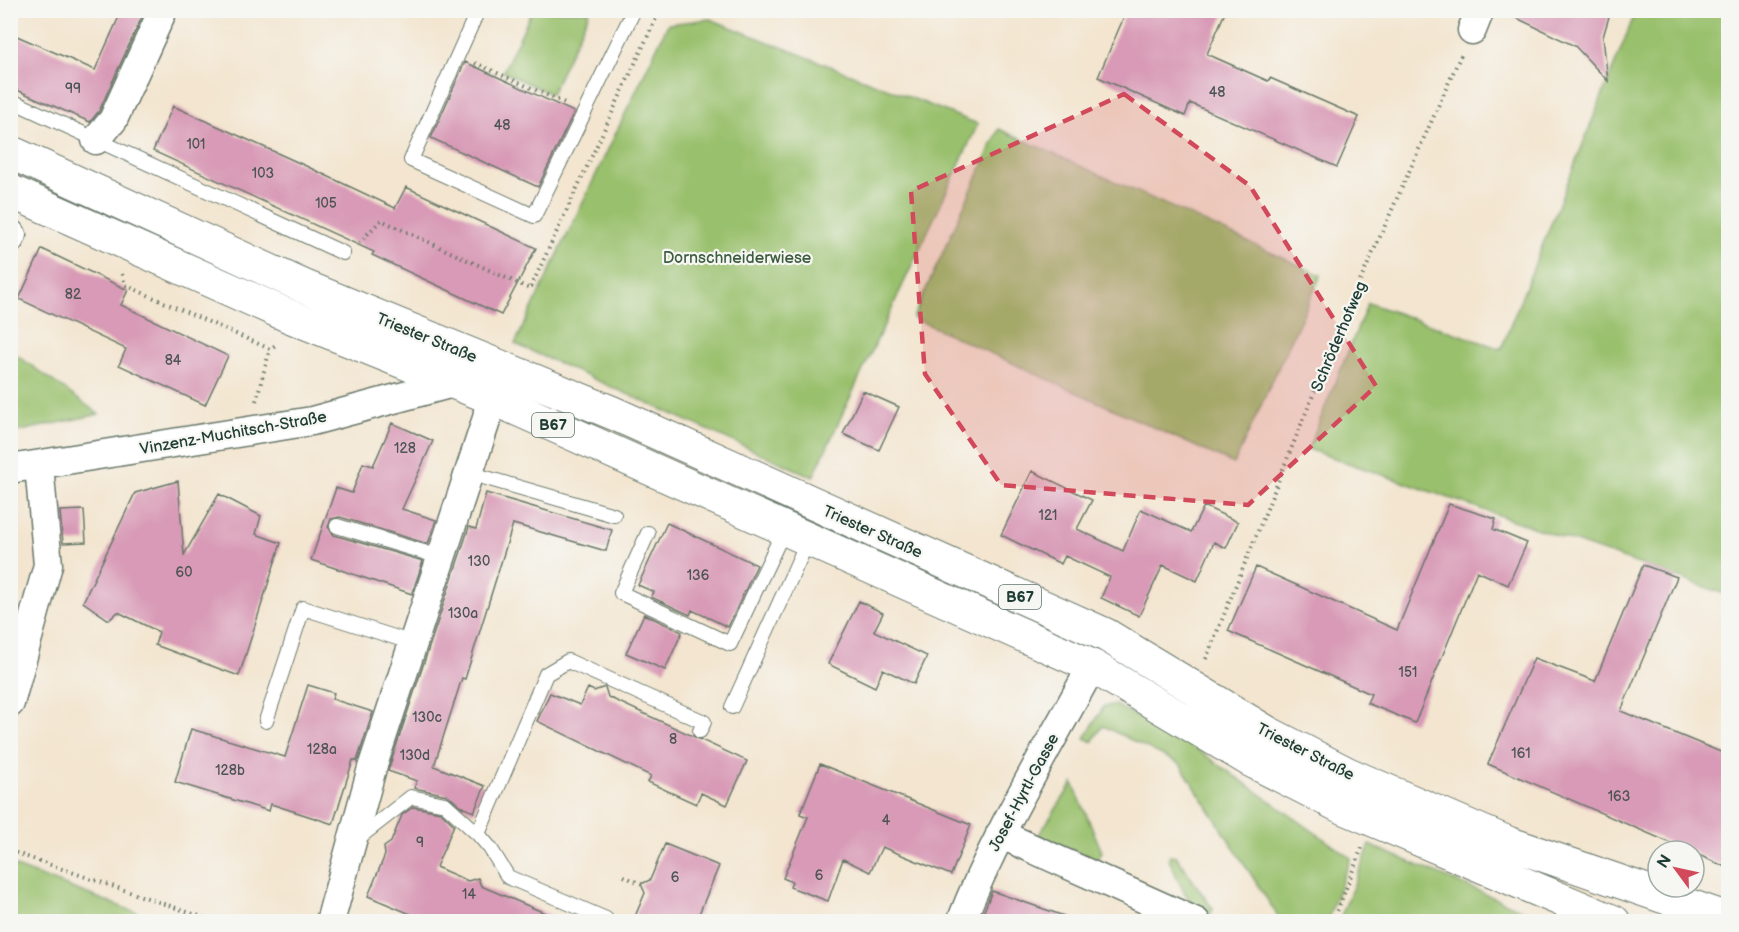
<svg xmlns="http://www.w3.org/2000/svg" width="1739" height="932" viewBox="0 0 1739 932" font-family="'Balsamiq Sans',sans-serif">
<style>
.green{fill:#99c06c;stroke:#5c7e50;stroke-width:1.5}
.building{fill:#d89ab6}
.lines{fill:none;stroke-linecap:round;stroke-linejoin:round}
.lane-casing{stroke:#69786a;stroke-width:16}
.street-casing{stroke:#69786a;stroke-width:31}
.primary-casing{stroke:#69786a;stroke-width:35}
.path{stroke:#69786a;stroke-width:4;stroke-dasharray:1.5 4.5;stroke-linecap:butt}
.lane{stroke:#fff;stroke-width:14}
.street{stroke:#fff;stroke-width:28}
.primary{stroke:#fff;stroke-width:33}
.marked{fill:#d1495b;fill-opacity:0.2;stroke:#d1495b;stroke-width:4.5;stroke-dasharray:12 8;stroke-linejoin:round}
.labels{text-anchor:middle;stroke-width:4.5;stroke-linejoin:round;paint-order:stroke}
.number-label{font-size:14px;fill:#4d5454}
.shield{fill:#f6f6f2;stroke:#60746d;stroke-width:1.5}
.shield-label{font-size:15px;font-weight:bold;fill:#1f3d34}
.park-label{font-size:16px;fill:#3e5e42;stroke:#f6f6f2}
.street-label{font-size:16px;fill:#1f3d34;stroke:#f6f6f2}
</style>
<rect width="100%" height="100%" fill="#f6f6f2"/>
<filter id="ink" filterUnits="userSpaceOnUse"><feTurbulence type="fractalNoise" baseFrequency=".0167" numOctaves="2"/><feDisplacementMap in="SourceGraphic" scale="12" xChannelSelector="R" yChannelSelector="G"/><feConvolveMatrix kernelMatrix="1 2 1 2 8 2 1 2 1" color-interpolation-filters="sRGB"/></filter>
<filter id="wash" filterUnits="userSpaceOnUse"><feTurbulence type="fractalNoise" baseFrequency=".008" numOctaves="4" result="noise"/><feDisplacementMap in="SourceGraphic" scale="24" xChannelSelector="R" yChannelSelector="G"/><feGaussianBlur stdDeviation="1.35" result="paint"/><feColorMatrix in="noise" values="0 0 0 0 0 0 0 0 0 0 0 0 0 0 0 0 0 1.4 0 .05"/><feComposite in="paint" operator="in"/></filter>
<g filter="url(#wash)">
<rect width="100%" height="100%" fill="#f3e5cf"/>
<path class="green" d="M532,11H590L551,94L503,72Z
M1636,11H1728V595L1308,449L1368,303L1501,349Z
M710,19L978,124L813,477L515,344L668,24Z
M999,129L1321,275L1234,464L913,318Z
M11,351L99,414L11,433Z
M1115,705L1188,743L1351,858L1327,921H1281L1180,764L1103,726L1092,742L1085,738L1104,706Z
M1073,783L1102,852L1096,860L1038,836Z
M1370,845L1549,921H1339Z
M1170,855L1176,856L1213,909L1210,915C1186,908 1180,881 1169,860Z
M10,865H11L159,921H11Z"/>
<g id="blocks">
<path class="building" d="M122,10H145L99,111L90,122L10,87V33L95,70Z
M1127,10H1226L1207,54L1268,81L1270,78L1359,117L1337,167L1190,103L1185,116L1098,77Z
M1500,10H1611L1603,37L1608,81L1575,46Z
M465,62L574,112L538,187L431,138Z
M173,106L306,166L395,208L406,187L536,248L501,315L372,255L374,252L153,151Z
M42,249L128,290L121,305L228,356L205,405L119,365L126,349L19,299Z
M863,391L899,407L879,450L843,434Z
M392,423L433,441L402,509L436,520L428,544L340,517L331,519L328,527L334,535L423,561L412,594L311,560L336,488L352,493L363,463L373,466Z
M1032,471L1092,500L1077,529L1123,551L1141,509L1191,532L1204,506L1238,522L1226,548L1214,542L1197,581L1163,565L1139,616L1101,598L1110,577L1065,556L1061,564L1001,535Z
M178,481L184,555L219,494L261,516L256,534L281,543L239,676L155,645L159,632L118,612L109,620L83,602L135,493Z
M486,493L612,530L606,551L513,524L465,679L462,678L434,766L485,786L474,812L462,807L447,795L414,788L417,781L388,771L469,527L476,529Z
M1449,504L1496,519L1493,529L1527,543L1508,585L1477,571L1415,723L1367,703L1371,694L1228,631L1256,567L1397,630Z
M84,510L86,542L63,543L60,511Z
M667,523L757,565L728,627L692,610L690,615L651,597L654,592L638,585Z
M1643,565L1677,577L1621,711L1728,755V868L1694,853V851H1689L1488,764L1534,658L1595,681Z
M859,601L883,613L874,631L927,656L914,684L883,669L875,687L828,664Z
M644,614L682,632L665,670L626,653Z
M308,685L334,693L332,699L373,712L357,761L353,760L333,824L271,804L269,811L175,782L191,729L285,757Z
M605,687L608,697L747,761L727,805L701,793L696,804L648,782L651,776L537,721L550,693L580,705L588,688L594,691Z
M820,764L971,825L951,875L882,847L870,872L843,859L828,901L790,887L792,882L783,878L808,817L800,814Z
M413,807L441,812L454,825L436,867L468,881L478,878L481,886L564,921H427L368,896L385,855L384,847L391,842L402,815Z
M665,844L719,866L696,921H633L645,893L641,884L650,880Z
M992,891L1070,918V921H980Z"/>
</g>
</g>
<g filter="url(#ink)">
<use href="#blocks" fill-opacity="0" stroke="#69786a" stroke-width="1.5"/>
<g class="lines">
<defs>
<path id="lane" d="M478,10L411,160L534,216L634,10
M10,100L343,253
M469,473L614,515
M337,526L440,557
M648,533L621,593L730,644L785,528
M732,707L809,538
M266,721L303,608L413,643
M478,834L546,674L568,661L704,722L700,731
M357,839L411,797L445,804L478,834L490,848L508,877L606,919L605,922"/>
<path id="street" d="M1472,30L1480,10
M96,140L113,120L163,10
M10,239L12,235
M10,469L312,421L453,383
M10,703L48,565L39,465
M1000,834L1196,922
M330,922L372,768L487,418L490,397
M961,922C996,832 1047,750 1092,666"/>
<path id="primary" d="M10,152L303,286L613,413L1106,635L1268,733L1348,774L1508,843L1728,919
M10,191L289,316L490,397L1092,666L1250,760L1338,805L1614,922"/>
</defs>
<use href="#lane" class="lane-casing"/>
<use href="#street" class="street-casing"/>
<use href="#primary" class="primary-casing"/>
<path class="path" d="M475,63L567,104
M359,243L381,220L530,289L660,10
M122,274L125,285L270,349L277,344
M256,401L270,349
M1206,659L1350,304L1461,55
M10,851L217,922
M624,876L641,884
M1333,922L1362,847"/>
<use href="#lane" class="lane"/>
<use href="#street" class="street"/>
<use href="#primary" class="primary"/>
</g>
</g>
<path class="marked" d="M1124,94L1250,186L1376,386L1248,505L1001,485L925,374L911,191Z"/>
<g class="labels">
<g class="number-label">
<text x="73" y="93">99</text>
<text x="1217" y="97">48</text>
<text x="502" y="130">48</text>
<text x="196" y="149">101</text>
<text x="263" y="178">103</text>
<text x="326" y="208">105</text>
<text x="73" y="299">82</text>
<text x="173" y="365">84</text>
<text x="405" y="453">128</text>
<text x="1048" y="520">121</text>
<text x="479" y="566">130</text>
<text x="184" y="577">60</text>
<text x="698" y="580">136</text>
<text x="463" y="618">130a</text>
<text x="1408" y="677">151</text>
<text x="427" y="722">130c</text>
<text x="673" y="744">8</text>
<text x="322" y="754">128a</text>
<text x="1521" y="758">161</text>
<text x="415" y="760">130d</text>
<text x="230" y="775">128b</text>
<text x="1619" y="801">163</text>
<text x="886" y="825">4</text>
<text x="420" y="847">9</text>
<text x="819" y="880">6</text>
<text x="675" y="882">6</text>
<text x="469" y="899">14</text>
</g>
<g class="shield">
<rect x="532" y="413" width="42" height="24" rx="4.5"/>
<rect x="999" y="585" width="42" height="24" rx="4.5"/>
</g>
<g class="shield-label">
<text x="553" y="430">B67</text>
<text x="1020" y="602">B67</text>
</g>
<g class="park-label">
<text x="737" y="263">Dornschneiderwiese</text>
</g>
<g class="street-label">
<text transform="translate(1338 336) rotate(-67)" y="6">Schröderhofweg</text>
<text transform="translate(427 337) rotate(22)" y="6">Triester Straße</text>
<text transform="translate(233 432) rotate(-10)" y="6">Vinzenz-Muchitsch-Straße</text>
<text transform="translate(873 531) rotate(24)" y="6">Triester Straße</text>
<text transform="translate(1306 751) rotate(27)" y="6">Triester Straße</text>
<text transform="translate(1023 792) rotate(-62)" y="6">Josef-Hyrtl-Gasse</text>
</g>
</g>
<rect width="1739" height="932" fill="none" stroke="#f6f6f2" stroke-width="36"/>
<g transform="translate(1676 869) rotate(303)"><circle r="28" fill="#f6f6f2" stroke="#a0aca6" stroke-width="1.5"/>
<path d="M0-4.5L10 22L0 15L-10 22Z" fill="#d1495b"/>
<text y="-9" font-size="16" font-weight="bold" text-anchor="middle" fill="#1f3d34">N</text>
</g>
</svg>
